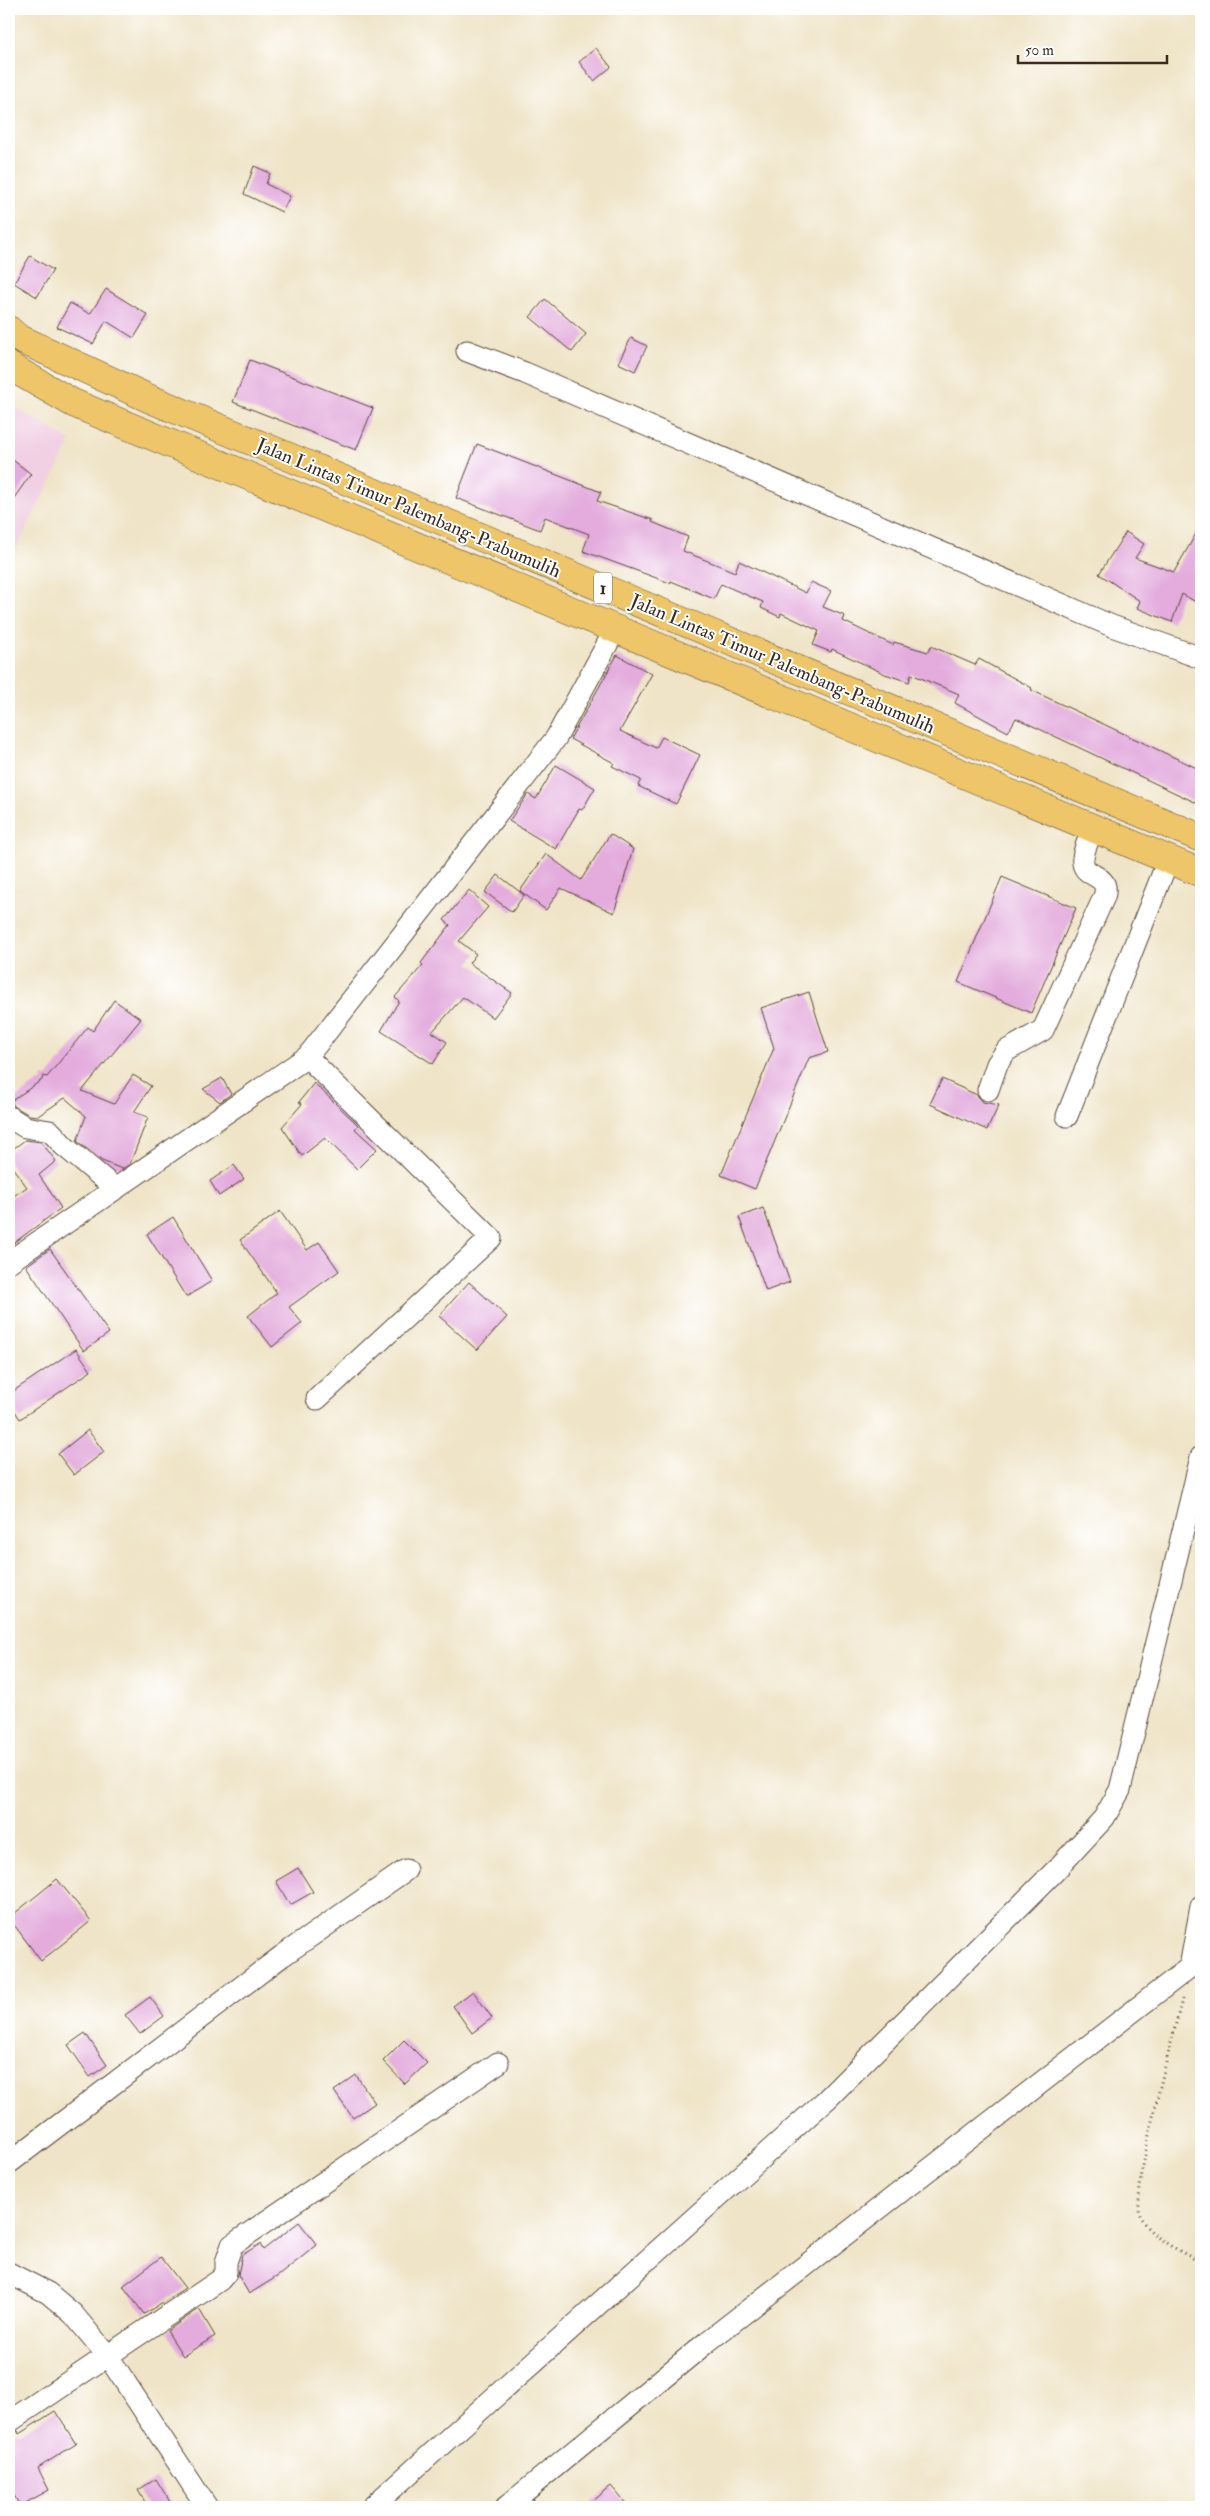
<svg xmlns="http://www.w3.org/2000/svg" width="1210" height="2516" viewBox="0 0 1210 2516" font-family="'IM FELL Double Pica',serif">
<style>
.built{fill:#f1d0e4}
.building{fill:#e3acdd}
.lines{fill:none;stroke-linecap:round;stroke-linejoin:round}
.minor-casing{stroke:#564637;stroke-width:23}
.highway-casing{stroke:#564637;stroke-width:29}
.path{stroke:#564637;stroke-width:3;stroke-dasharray:1 4;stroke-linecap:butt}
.minor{stroke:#fff;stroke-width:21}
.highway{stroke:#eec569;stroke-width:28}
.labels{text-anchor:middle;stroke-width:4;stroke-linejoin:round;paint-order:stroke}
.shield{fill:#fff;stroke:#766a62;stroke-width:1}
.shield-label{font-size:18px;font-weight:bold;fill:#3b2a1e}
.street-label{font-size:19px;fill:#3b2a1e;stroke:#fff}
</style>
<rect width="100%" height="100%" fill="#fff"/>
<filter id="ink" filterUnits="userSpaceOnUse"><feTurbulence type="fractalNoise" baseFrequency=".02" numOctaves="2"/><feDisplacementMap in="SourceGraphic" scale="10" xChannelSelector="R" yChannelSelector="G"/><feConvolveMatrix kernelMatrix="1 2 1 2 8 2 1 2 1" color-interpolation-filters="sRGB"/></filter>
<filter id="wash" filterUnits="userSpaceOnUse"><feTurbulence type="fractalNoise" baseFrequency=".0096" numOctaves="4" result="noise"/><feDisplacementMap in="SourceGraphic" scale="20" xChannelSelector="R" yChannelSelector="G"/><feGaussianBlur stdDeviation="1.12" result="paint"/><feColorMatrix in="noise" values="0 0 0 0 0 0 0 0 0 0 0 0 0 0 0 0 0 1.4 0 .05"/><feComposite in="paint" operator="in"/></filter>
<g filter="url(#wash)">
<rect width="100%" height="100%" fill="#efe4c7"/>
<path class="built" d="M9,404L71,441L9,563Z"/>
<g id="blocks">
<path class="building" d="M596,48L611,67L594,81L579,62Z
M254,166L270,173L266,184L290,196L282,212L244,194Z
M30,256L53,270L37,297L14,283Z
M106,289L148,315L134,338L106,321L93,344L57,327L70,303L90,314Z
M545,299L586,334L572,352L530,317Z
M631,338L647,346L635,371L618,363Z
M250,360L373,408L356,450L233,402Z
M477,444L601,492L597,501L653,520L652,522L688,537L683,551L735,572L739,561L806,593L811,582L831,591L823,607L845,616L843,621L893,645L894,642L928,652L931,646L975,665L979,659L1032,688L1031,690L1201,770V805L1016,718L1008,732L955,703L959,694L911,674L909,682L885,674L832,649L831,652L813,645L819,631L781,613L780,617L761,608L763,602L721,584L714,599L671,581L670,583L583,551L589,534L545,517L540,530L456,498Z
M9,457L31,474L9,505Z
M1201,525V605L1182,594L1172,622L1137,608L1140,601L1099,574L1126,532L1144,544L1135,558L1174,572Z
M617,655L652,674L620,731L656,748L662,737L700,755L676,804L638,786L641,780L612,766L614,763L570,739Z
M556,765L595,788L582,810L579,809L556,849L509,821L528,794L536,799Z
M610,834L633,849L614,913L561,888L546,910L520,891L546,854L581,880Z
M498,875L524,895L512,912L485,892Z
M1002,877L1076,908L1031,1013L958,982Z
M469,890L488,907L459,941L476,954L469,963L512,993L493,1018L463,997L432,1032L447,1042L433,1064L381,1031L399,1001L395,997L423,965L421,963L450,925L444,920Z
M809,992L828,1052L809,1058L755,1189L721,1175L774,1048L761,1008Z
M114,1000L141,1019L82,1091L114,1104L133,1075L151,1086L134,1112L148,1117L130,1164L122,1169L102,1161L77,1141L86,1116L65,1098L38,1116L29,1115L14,1106L11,1101L42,1080L43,1076L47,1077L88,1027L93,1031Z
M222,1078L231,1094L220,1102L203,1089Z
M942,1079L977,1095L983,1102L999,1105L987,1130L930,1104Z
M314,1083L358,1125L355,1129L377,1149L357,1169L325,1138L302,1156L282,1127L302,1104L299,1102Z
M25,1140L41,1142L56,1161L39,1175L61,1208L11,1245L9,1242V1199L27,1187L9,1163V1152Z
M234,1165L244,1179L219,1196L210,1181Z
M763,1208L790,1282L766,1291L739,1217Z
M280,1211L307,1250L319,1242L339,1271L289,1307L302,1323L272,1347L248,1316L277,1293L240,1240Z
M173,1217L212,1281L186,1297L147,1234Z
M50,1249L109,1333L84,1351L26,1266Z
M469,1282L507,1317L477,1350L439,1316Z
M76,1349L91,1371L20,1419L9,1402V1394Z
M88,1430L104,1452L74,1475L58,1454Z
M298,1868L313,1892L290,1905L276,1881Z
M57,1879L91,1921L41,1961L9,1918Z
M473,1991L492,2018L472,2033L453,2006Z
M150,1997L164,2016L140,2034L125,2015Z
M85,2033L107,2065L90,2077L68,2045Z
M404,2040L427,2063L405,2084L383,2061Z
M356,2075L375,2103L353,2118L334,2091Z
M299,2222L317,2245L278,2276L249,2294L238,2275L242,2255L260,2244L263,2250Z
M161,2257L185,2288L144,2314L123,2286Z
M199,2309L215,2336L183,2356L167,2331Z
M55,2411L76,2444L38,2468L49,2490L20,2506L9,2486V2434L18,2431L19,2434Z
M156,2479L173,2507H148L138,2490Z
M611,2486L629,2507H586Z"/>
</g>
</g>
<g filter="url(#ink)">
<use href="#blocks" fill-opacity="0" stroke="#564637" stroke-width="1"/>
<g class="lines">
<defs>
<path id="minor" d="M467,351L525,373L1112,626L1201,658
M307,1057L491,1238L317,1399
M988,1090L997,1064L1006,1051L1043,1030L1104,897C1112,871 1080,880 1083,858C1084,848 1090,837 1093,828
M1067,1116L1168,860
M9,1117L25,1127L50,1131L54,1135L64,1146L116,1189
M9,1262L307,1057L556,738L616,628
M9,2163L282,1956L406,1870
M9,2273L48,2293L73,2314L108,2356L207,2507
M9,2422L220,2280L226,2273V2262L232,2245L498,2063
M372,2507L827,2099L1056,1870L1104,1818L1120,1790L1201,1457
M506,2507L707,2342L1190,1967L1201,1906"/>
<path id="highway" d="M9,330L18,338L148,398L1201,838
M9,366L73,403L1201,873"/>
</defs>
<use href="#minor" class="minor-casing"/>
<use href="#highway" class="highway-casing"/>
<path class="path" d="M1182,1999C1174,2035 1129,2192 1141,2218C1151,2239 1182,2251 1201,2263"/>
<use href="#minor" class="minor"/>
<use href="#highway" class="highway"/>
</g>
</g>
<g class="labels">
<rect class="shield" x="594" y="572.5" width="18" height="31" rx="4"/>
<g class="shield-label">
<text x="603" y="594">1</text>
</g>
<g class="street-label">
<text transform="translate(409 507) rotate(23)" y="7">Jalan Lintas Timur Palembang-Prabumulih</text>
<text transform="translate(783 663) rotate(23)" y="7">Jalan Lintas Timur Palembang-Prabumulih</text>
</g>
</g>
<rect width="1210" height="2516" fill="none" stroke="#fff" stroke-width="30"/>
<path d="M1018 55v8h149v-8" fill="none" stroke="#3b2a1e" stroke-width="2.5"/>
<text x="1025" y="55" font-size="15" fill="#3b2a1e" stroke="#ffffff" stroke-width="4" paint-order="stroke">50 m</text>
</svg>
